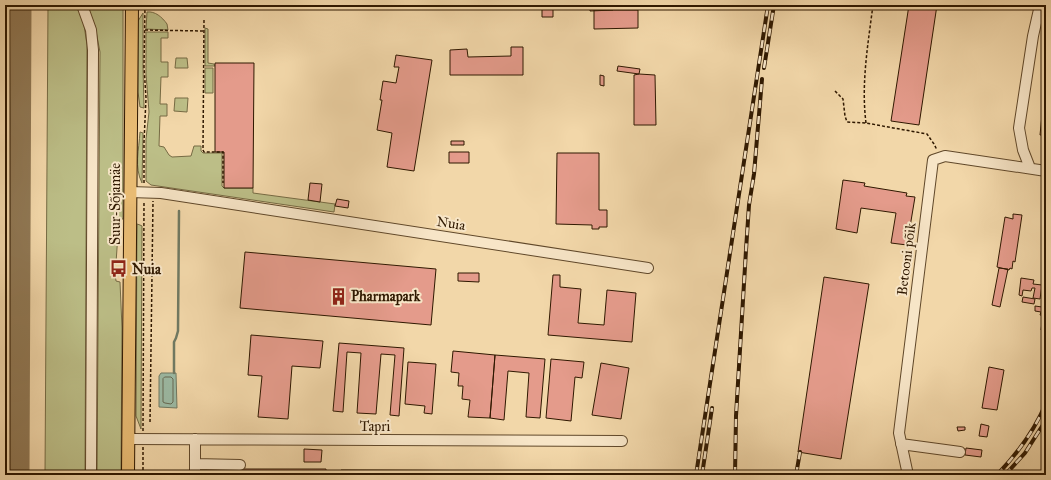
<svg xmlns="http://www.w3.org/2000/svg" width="1051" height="480" viewBox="0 0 1051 480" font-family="'IM FELL Great Primer',serif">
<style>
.green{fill:#bcbe87;stroke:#766b44}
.water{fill:#9cbaa4;stroke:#707962}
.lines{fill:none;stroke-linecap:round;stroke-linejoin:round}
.shore{stroke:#666952;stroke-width:1}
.stream{stroke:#707962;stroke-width:2.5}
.taxiway{stroke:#907854;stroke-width:21}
.building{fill:#e49b8b;stroke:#2f1800}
.minor-casing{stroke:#60482a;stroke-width:12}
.major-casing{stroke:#2f1800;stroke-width:14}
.path{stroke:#2f1800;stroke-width:1.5;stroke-dasharray:3 2;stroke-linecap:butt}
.minor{stroke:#f7e5c7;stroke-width:10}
.major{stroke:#e9bc74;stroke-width:12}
.rail-casing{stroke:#2f1800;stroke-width:4}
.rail{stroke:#f7e5c7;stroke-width:2.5;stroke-dasharray:8;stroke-linecap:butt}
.labels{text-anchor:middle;stroke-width:4;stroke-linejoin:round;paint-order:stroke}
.street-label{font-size:14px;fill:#2f1800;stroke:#f7e5c7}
.poi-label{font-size:14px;font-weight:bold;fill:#2f1800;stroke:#f7e5c7;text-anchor:start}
</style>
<rect width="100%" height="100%" fill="#f2d7a9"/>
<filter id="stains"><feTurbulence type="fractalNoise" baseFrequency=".005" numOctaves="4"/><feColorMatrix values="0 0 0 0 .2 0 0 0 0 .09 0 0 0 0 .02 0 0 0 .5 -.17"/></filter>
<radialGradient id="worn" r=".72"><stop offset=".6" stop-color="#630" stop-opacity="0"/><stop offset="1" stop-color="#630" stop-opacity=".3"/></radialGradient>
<path class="green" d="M48,5H78L84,25L87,45L85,475H45Z
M87,5H123V219H119L116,263L114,266L116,281L120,282L122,328L121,475H97L100,52L95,26Z
M147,12C155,11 162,17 167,24L168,30L146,29Z
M143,13V68L144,108L140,107L138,92V21Z
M205,28L208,29V63L214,64L215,66H205Z
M146,32H168V38H161V62H168V77H161L160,104H167V116H160L159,146L164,147L169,155L172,157L191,156L194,146H201V151L203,153H222V186L224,188H253V193L335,204L334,212L151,185L146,181V139L149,112L146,74Z
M176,58H187L188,68H175Z
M205,68H213V93H205Z
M175,98H188L187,112L174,111Z
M140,132L143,133L142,183C134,167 139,150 140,132Z
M137,224L140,225L142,226L141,429L136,416Z"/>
<path class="water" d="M161,373H176L177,408L159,407V376Z"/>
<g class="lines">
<path class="shore" d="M165,377H171L173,379V402L171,404L165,403L163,402V379Z"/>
<path class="stream" d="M174,373V342L176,338L178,331L179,211"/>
<path class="taxiway" d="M19,475L21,5"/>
</g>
<path class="building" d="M542,5H553V17H542Z
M590,5H613V10L590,11Z
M909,5H937L919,125L891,121Z
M594,10H638V28L594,29Z
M511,47H523V75H450V50L467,49L468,57L511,56Z
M396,55L432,60L414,171L387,167L392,133L377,130L382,100H380L383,81L396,83L399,67H394Z
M215,63H254L253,188H224V152H215Z
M618,66L640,69L639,74L617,71Z
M639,74L655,75L656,125H634V75Z
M600,75L604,76V86L600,85Z
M1042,115H1045L1046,135H1040Z
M451,141H464V145H451Z
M449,152H469V163H449Z
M557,153H599V210H607V227H599V229H592V225L556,224Z
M843,180L865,183L864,186L907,193L906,196L915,197L907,245L891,243L896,213L861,208L857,233L836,229Z
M310,183L322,184L320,202L308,200Z
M337,199L349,201L348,208L335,206Z
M1013,214L1022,215L1015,262L1013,261L1012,269L1010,268L1009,270L997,267L1005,217L1013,219Z
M245,252L436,269L431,325L240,308Z
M999,268L1008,269L1000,307L992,305Z
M458,273H479V282L458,281Z
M553,275H560V287L581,289L578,323L604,325L607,290L636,293L632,342L548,335Z
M824,277L869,284L841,459L798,452Z
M1021,278L1034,280L1033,284L1042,285L1040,299L1033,298L1035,288H1032L1031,291L1023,290L1022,296L1019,295Z
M1023,297L1035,299L1034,304L1022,302Z
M1043,298H1046V316L1040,315L1041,312L1035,311V306L1042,307Z
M1042,322L1046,323L1045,330H1041Z
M251,335L323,341L320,368L292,366L288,419L258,417L262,376L248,375Z
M339,343L404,348L399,416L390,415L395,355L381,354L376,414L357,413L361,353L347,352L343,412L333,411Z
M453,351L495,355L490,418L468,417L470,400L462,399L463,386H458L459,373L451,372Z
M495,355L545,359L540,418L526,417L529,373L508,371L504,420L490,418Z
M551,359L584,362L582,378L575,377L571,421L546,418Z
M408,362L436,364L432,414L424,413L425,406L405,404Z
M601,363L629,368L621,419L592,415Z
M989,367L1004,370L997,410L982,408Z
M981,424L989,426L987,437L979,436Z
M957,427H965V430L958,431Z
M966,448L982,450L981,457L965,455Z
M304,449L322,450L321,462H304Z
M218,468L219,475H204V469Z
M241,469H326V475H241Z
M341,470L560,471V475H341Z"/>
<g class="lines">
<defs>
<path id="minor" d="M82,5L91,30L93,50L91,475
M1030,168L1023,150L1019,128L1033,36L1040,5
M130,192L161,193L648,268
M129,439L622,441
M901,444L960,452
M195,464L240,465
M195,475V439
M908,475L899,433L933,160L945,156L1046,171"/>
<path id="major" d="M128,475L132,5"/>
</defs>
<use href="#minor" class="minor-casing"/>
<use href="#major" class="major-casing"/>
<path class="path" d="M204,20L203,150L204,152H223V183
M145,30L203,31
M835,91L843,99L845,116L847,122L866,123L927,134L934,144L937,150
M866,123C861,84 868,44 873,5
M144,183V142L146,98L144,67L145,5
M150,422L153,201
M143,431L144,201
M143,475V447"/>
<use href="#minor" class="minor"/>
<use href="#major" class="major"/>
<defs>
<path id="rail" d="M764,68L774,5
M696,475L768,5
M702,475L712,408
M735,475L736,416L746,250L749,205L754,174L762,79
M796,475L800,452
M997,475C1017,454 1035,430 1046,403
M1005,475L1025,453L1046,420"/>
</defs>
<use href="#rail" class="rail-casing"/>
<use href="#rail" class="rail"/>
</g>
<defs>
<symbol id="bus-bare" viewBox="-9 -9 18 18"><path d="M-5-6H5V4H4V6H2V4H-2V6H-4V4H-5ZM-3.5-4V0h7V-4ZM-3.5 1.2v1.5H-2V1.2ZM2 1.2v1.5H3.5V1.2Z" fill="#8f2418" stroke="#f7e5c7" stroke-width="2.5" paint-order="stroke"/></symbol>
<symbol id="building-bare" viewBox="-9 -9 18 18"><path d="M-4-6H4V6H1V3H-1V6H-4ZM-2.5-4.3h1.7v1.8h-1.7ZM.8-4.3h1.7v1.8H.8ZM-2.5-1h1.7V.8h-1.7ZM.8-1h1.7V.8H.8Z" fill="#8f2418" stroke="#f7e5c7" stroke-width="2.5" paint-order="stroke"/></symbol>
</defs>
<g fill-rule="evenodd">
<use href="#bus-bare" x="106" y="256" width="25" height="25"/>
<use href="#building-bare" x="326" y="284" width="25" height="25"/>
</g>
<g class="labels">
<g class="street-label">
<text transform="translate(115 204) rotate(-90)" y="5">Suur-Sõjamäe</text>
<text transform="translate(451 223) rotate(9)" y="5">Nuia</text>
<text transform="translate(906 259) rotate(-83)" y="5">Betooni põik</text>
<text x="375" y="431">Tapri</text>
</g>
<g class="poi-label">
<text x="132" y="274">Nuia</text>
<text x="351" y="301">Pharmapark</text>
</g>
</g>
<rect width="1051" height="480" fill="none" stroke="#f2d7a9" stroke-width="20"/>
<rect x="6" y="6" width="1039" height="468" fill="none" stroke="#2f1800" stroke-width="2"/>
<rect x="10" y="10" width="1031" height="460" fill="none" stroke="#2f1800"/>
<rect width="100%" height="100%" filter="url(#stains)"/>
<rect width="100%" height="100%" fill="url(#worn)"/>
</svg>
